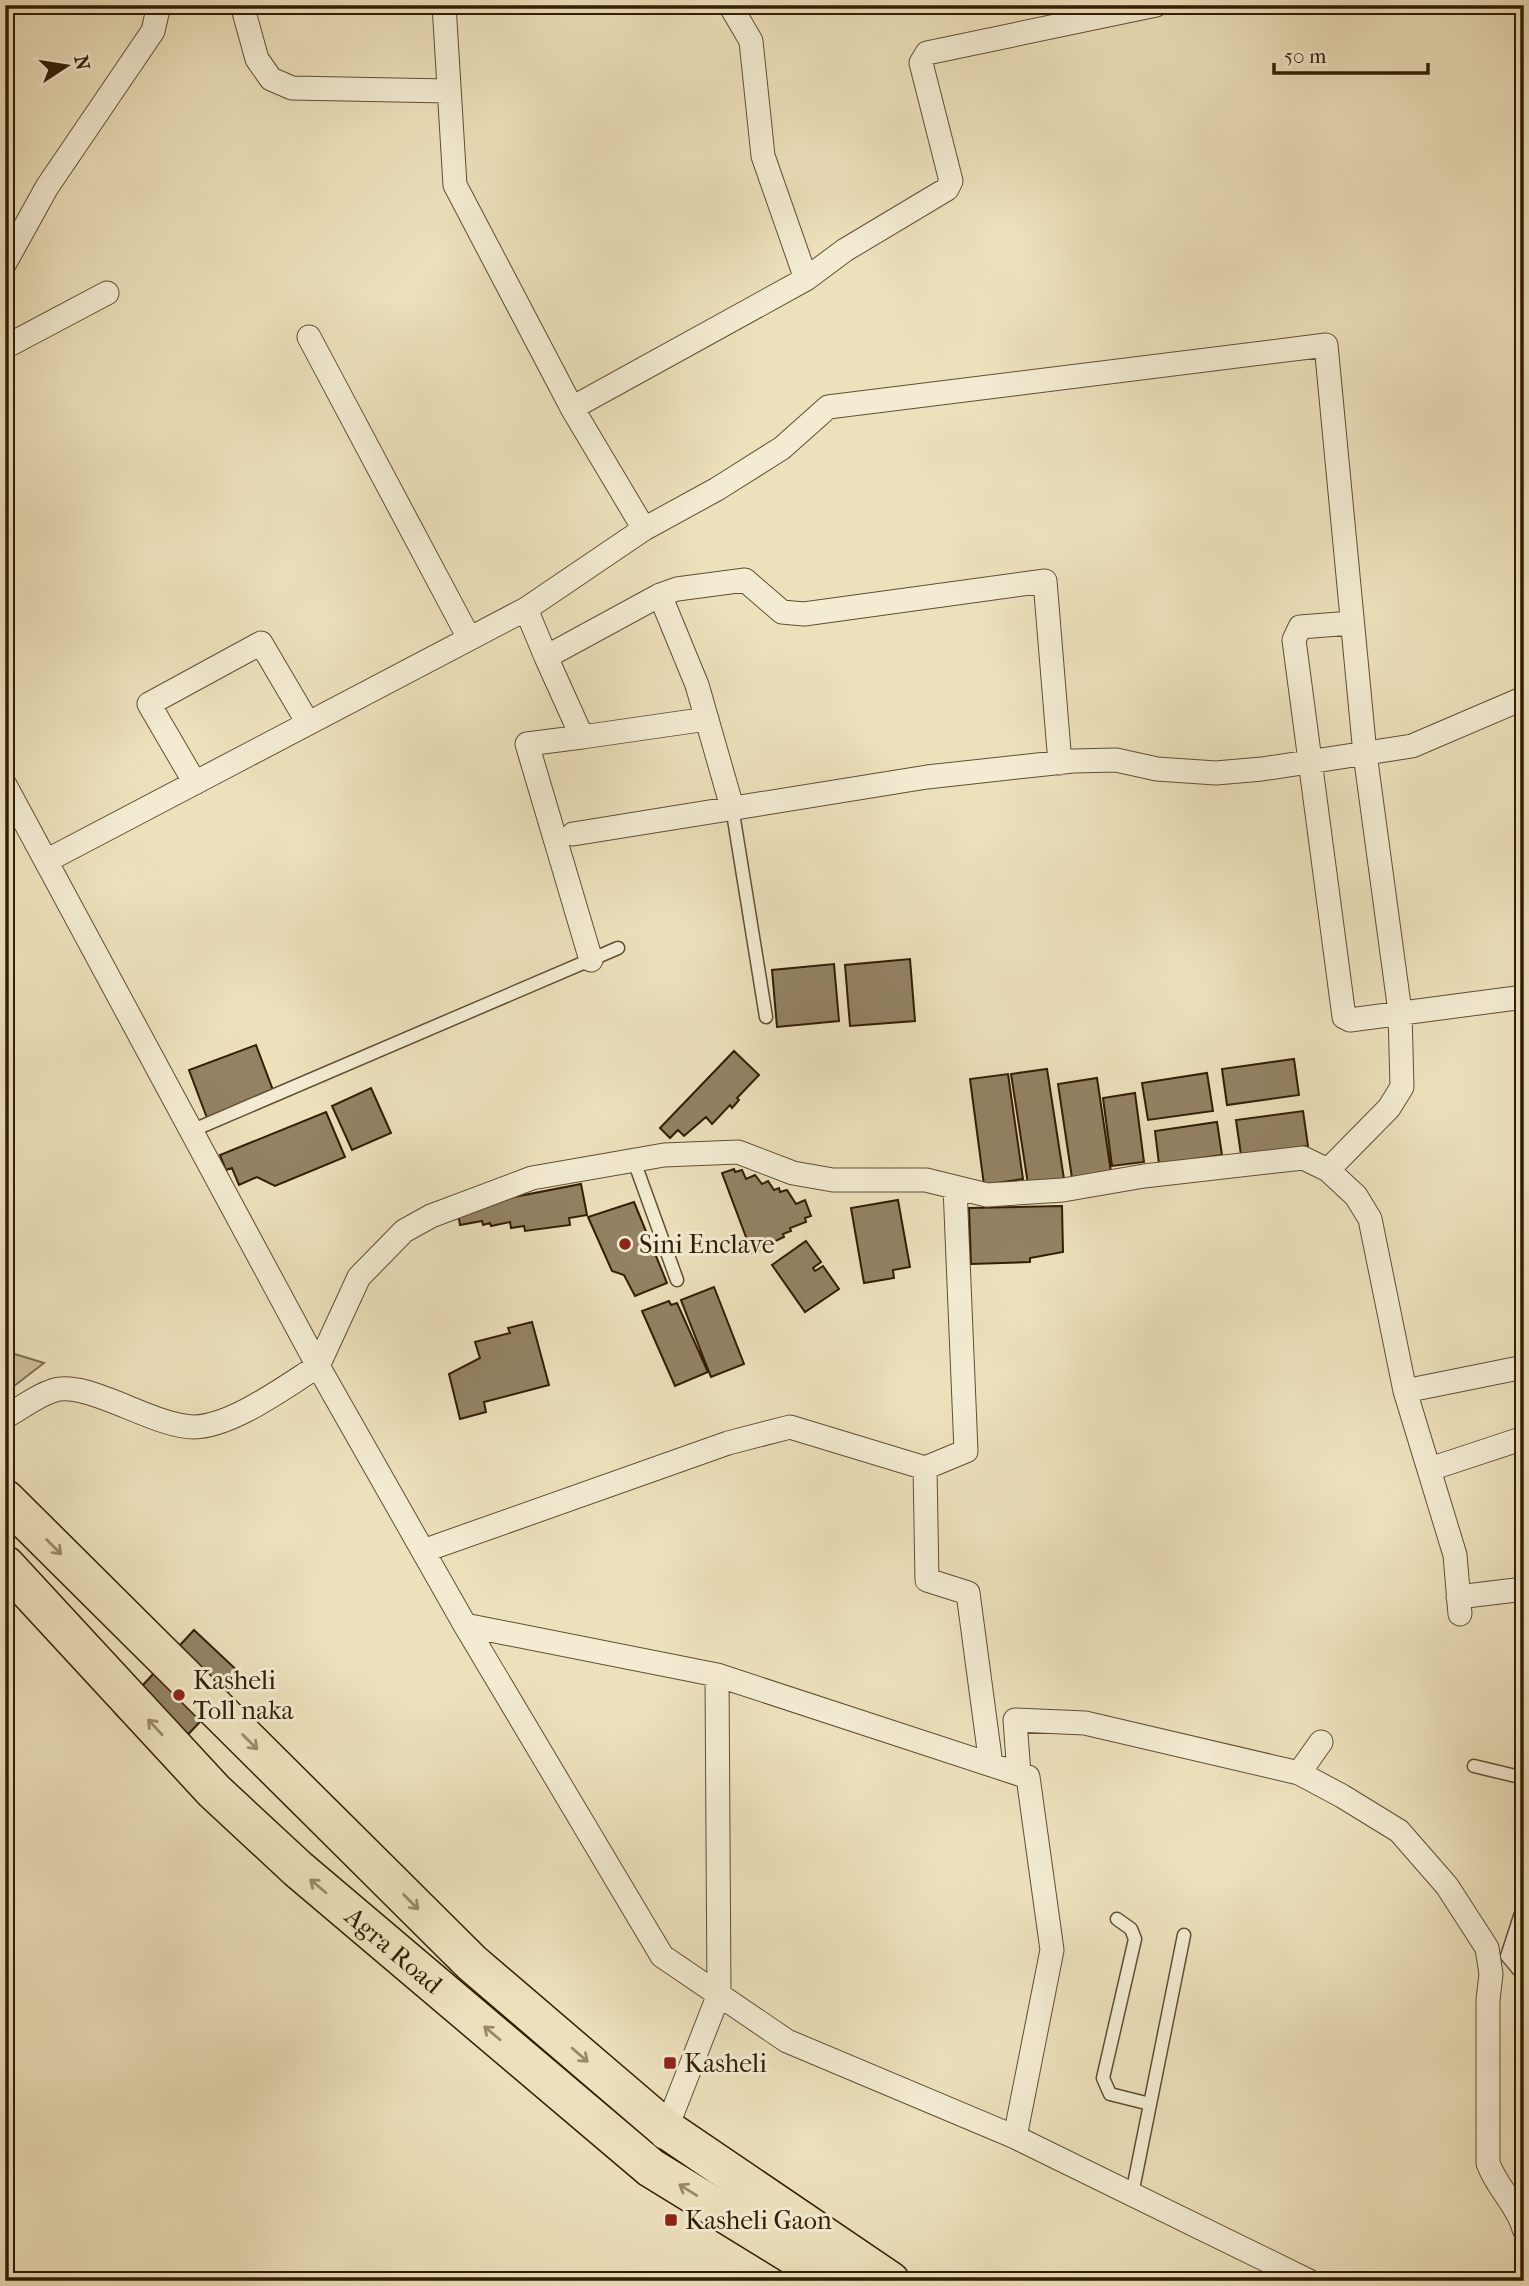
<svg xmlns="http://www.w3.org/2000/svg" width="1529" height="2286" viewBox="0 0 1529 2286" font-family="'IM FELL French Canon',serif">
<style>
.green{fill:#cdc09d;stroke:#806e51;stroke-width:2}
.building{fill:#938364;stroke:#321d05;stroke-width:2}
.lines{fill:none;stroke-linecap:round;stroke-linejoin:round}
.service-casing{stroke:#614e33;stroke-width:15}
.minor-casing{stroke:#614e33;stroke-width:25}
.trunk-casing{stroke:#321d05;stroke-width:41}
.service{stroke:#f3ecd3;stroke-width:12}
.minor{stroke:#f3ecd3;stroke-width:23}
.trunk{stroke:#ede1bc;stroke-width:38}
.oneway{stroke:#99896a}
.poi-dot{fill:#8f2418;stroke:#f3ecd3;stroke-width:2.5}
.labels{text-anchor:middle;stroke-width:6;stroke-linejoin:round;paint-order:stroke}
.poi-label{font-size:26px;fill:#321d05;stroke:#f3ecd3;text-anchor:start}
.street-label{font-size:26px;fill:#321d05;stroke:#f3ecd3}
</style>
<rect width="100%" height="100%" fill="#ede1bc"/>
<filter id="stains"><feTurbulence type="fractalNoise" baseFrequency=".00286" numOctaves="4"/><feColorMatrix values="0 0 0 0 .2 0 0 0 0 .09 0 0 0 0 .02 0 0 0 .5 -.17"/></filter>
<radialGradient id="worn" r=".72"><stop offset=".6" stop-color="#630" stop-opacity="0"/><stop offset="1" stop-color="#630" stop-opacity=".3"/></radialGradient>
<path class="green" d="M5,1351L44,1363L5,1393Z"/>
<path class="building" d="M910,959L915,1021L850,1026L845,965Z
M834,964L839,1021L777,1027L772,970Z
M256,1045L274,1093L207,1118L189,1070Z
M734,1051L759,1075L737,1098L739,1100L732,1108L730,1105L712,1124L706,1117L684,1136L678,1130L670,1138L660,1128Z
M1294,1059L1299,1095L1227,1105L1222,1069Z
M1047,1069L1064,1179L1028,1184L1011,1074Z
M1207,1073L1213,1111L1148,1120L1142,1083Z
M1008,1074L1023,1179L984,1185L970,1079Z
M1097,1078L1111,1172L1072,1178L1058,1084Z
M371,1088L391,1133L352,1150L332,1106Z
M1135,1093L1144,1162L1112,1166L1103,1098Z
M1303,1111L1308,1146L1241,1155L1236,1120Z
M326,1112L345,1157L275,1186L257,1177L239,1185L232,1168L226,1170L220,1155Z
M1217,1122L1222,1155L1159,1164L1155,1131Z
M734,1169L735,1172L742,1170L746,1179L755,1175L762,1184L768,1181L774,1190L779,1188L780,1192L787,1190L796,1204L805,1200L811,1216L805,1218L806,1222L790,1228L791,1231L783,1234L784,1237L771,1243L772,1246L752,1253L722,1173Z
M581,1184L587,1215L569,1218L570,1225L525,1231L524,1226L511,1228L510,1222L491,1226L490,1223L483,1225L482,1221L460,1225L457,1208Z
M898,1200L910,1267L893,1270L894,1278L864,1283L851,1208Z
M634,1202L667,1283L635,1296L624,1275L612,1271L588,1217Z
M1062,1206L1063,1252L1030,1258V1262L971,1264L969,1208Z
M806,1241L821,1262L813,1268L815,1271L823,1266L839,1289L805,1312L772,1265Z
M714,1287L744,1364L711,1377L681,1300Z
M669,1301L671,1305L677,1303L708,1372L675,1386L642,1311Z
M532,1322L549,1385L484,1402L486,1412L460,1419L449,1374L480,1358L475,1342L510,1333L508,1328Z
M194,1630L243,1676L165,1759L116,1714Z"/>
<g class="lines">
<defs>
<path id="service" d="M732,807L766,1017
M191,1131L618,948
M634,1161L677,1280
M1474,1766L1524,1778
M1524,1904L1507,1956L1524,1976
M1117,1919L1131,1929L1135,1939L1103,2078L1110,2094L1150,2104
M1132,2194L1184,1935"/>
<path id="minor" d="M242,5L257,59L271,79L292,88L448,91
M444,5L455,185L572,408
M730,5L751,41L763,156L806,279
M5,263L47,187L153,31L159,5
M309,337L469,638
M5,347L107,293
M644,529L572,408L806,279L845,250L947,189L951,181L921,63L927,53L1156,5
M526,609L546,657L660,595
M1352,623L1300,627L1294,640L1344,1017L1350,1020L1524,997
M546,657L582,737L707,719
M582,737L527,744L591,960
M195,783L149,704L261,643L308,723
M5,785L318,1366C286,1386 233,1426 194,1427C153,1427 85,1378 52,1391C36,1396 20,1409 5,1417
M732,807L697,685L660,595L677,589L745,580L782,612L804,614L1045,581L1060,763
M573,834L927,777L1073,761L1116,760L1157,769L1216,773L1262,769L1412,746L1524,698
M46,861L526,609L644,529L717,489L782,448L828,407L1326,345L1365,754L1400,1012L1402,1087L1389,1108L1328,1170
M1405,1391L1524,1367
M925,1468L927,1580L968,1593L991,1765
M1430,1469L1524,1438
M423,1551L728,1443L790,1427L925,1468L966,1451L955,1187
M1458,1597L1524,1589
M465,1625L717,1675L1028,1777L1052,1950L1015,2137
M1299,1773L1321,1742
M1019,1774L1015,1720L1085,1723L1299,1773L1342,1796L1399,1831L1447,1886L1487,1948L1491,1974L1488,2000V2163C1496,2187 1518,2205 1524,2229
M663,2137L719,1994L717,1675
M1309,2281L1015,2137L787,2041L662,1956L465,1625L318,1366L359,1277L404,1231L431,1216L532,1178L664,1155L738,1152L793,1173L833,1180H926L987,1195L1063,1190L1144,1176L1303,1158L1328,1170L1356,1196L1370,1219L1405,1391L1455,1555L1460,1614"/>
<g id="trunk">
<path d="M5,1499L472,1963L666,2129L890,2281"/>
<path id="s1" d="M5,1565L214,1791L298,1869L651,2168L799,2259L827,2281"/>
</g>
</defs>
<use href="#service" class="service-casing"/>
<use href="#minor" class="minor-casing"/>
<use href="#trunk" class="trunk-casing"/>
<use href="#service" class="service"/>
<use href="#minor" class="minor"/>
<use href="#trunk" class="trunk"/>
</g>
<defs><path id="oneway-shaft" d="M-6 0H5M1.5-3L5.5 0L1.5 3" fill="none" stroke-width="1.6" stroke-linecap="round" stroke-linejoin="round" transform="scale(1.75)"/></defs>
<g class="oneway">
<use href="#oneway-shaft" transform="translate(54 1547) rotate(45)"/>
<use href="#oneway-shaft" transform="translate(155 1727) rotate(-133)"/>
<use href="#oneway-shaft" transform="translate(250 1742) rotate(45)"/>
<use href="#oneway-shaft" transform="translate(318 1886) rotate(-140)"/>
<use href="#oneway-shaft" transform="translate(411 1902) rotate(45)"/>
<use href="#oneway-shaft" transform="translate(492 2033) rotate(-140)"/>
<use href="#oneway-shaft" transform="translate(580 2055) rotate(41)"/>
<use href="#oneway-shaft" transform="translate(688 2190) rotate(-148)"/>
</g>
<g class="poi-dot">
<circle cx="625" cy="1244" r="7"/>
<circle cx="179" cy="1695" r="7"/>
<rect x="663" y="2056" width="14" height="14" rx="3.5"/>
<rect x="664" y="2213" width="14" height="14" rx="3.5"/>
</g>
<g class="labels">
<g class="poi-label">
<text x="639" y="1253">Sini Enclave</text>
<text x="193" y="1689">Kasheli<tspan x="193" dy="30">Toll naka</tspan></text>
<text x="684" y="2072">Kasheli</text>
<text x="685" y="2229">Kasheli Gaon</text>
</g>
<g class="street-label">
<text dy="9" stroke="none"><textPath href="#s1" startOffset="548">Agra Road</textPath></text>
</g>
</g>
<rect width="1529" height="2286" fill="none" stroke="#ede1bc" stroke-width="28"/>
<rect x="7" y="7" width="1515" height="2272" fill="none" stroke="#321d05" stroke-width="3.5"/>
<rect x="14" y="14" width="1501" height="2258" fill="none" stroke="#321d05" stroke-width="2"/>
<g transform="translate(66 66) rotate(78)" stroke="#f3ecd3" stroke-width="5" paint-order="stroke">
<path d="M0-5L12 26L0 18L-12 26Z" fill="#321d05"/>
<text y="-10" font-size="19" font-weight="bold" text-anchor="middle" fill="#321d05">N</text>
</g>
<path d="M1274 63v10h154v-10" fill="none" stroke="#321d05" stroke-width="3.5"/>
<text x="1284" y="63" font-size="21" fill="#321d05" stroke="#f3ecd3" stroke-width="5" paint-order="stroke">50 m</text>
<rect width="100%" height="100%" filter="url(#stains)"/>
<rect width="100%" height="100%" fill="url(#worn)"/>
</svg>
